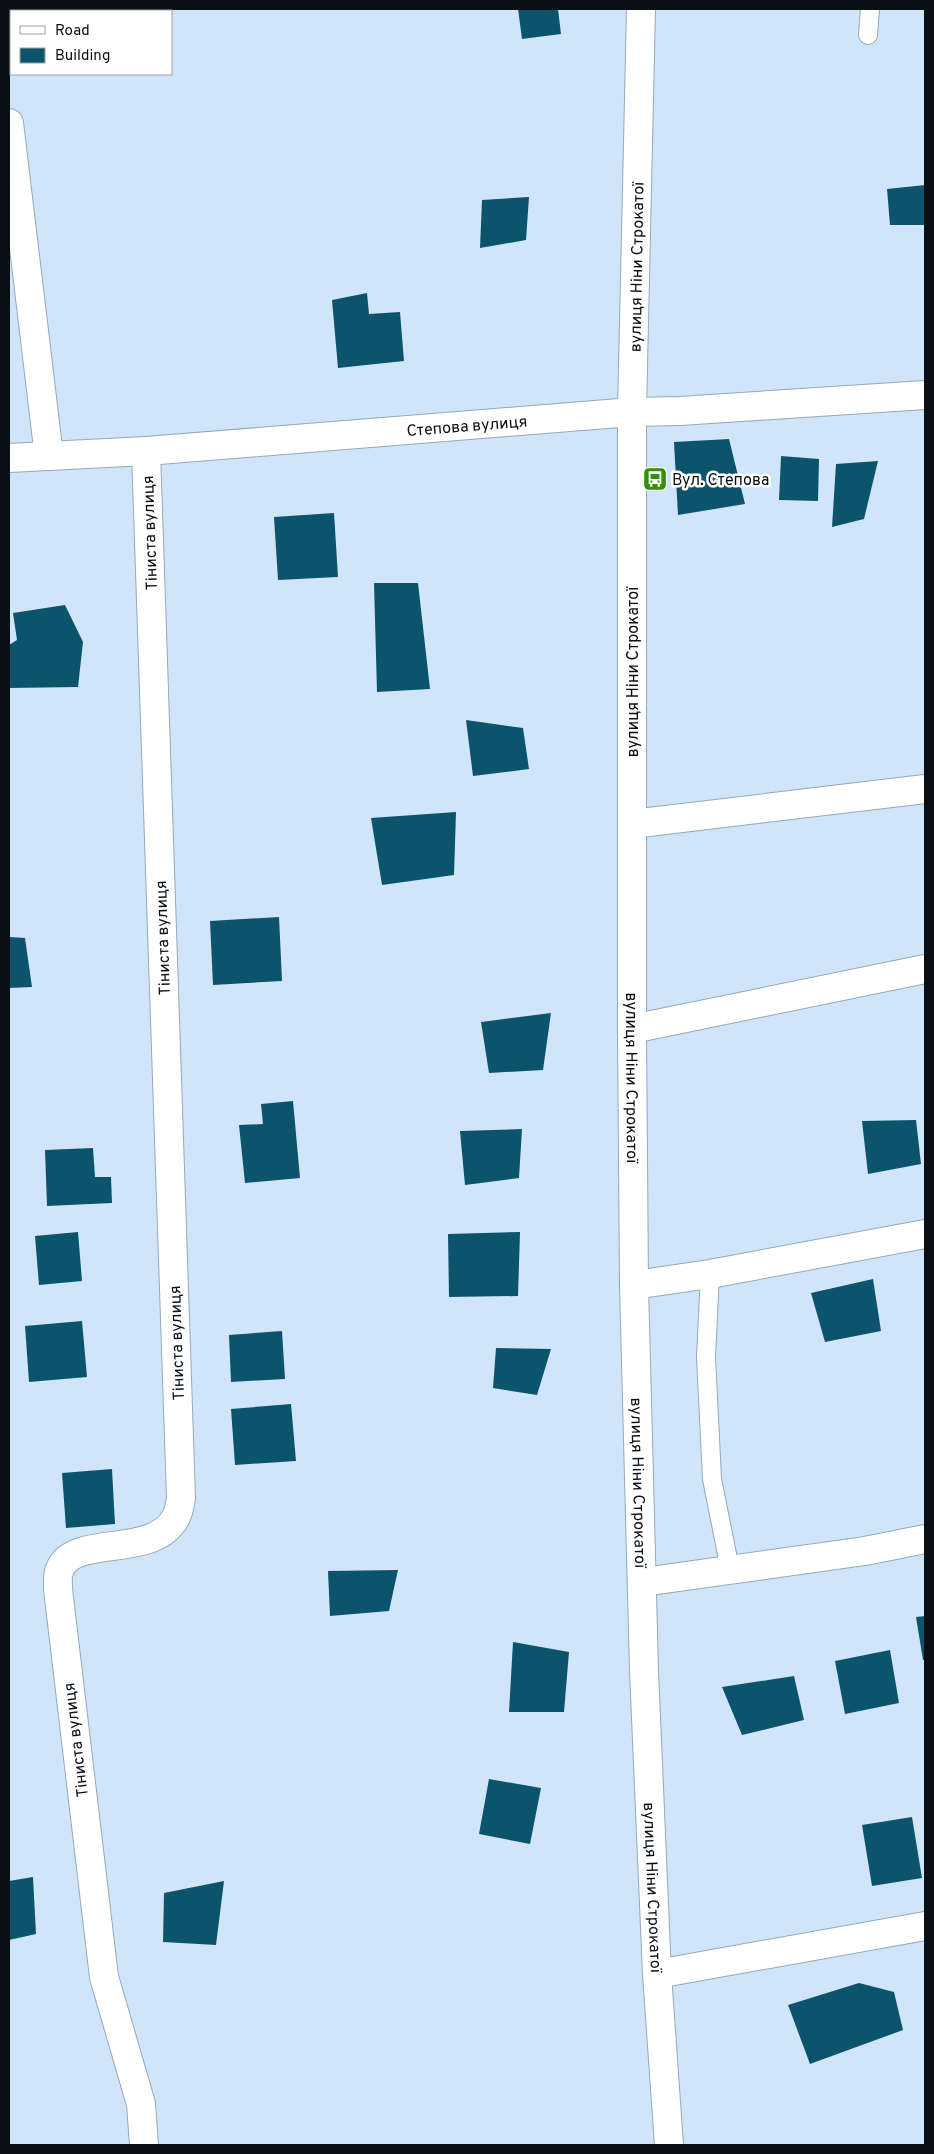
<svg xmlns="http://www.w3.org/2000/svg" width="934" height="2154" viewBox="0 0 934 2154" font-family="Overpass,sans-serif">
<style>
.building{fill:#0c546c}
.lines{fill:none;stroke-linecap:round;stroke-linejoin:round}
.lane-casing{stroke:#95a8bb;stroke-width:20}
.street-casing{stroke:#95a8bb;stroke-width:30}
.secondary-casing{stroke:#95a8bb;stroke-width:30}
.lane{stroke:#fff;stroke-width:18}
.street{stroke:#fff;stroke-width:28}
.secondary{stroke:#fff;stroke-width:28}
.labels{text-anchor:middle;stroke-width:5;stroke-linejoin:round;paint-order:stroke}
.street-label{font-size:16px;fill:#080f15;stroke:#fff}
.poi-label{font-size:16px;fill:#080f15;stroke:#fff;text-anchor:start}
</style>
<rect width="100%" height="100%" fill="#d1e5fa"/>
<path class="building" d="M518,9H558L561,34L522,39Z
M925,185V225H890L887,189Z
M529,197L526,240L480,248L482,200Z
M367,293L369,314L400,312L404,361L338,368L332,300Z
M729,439L745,504L678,515L674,442Z
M781,456L819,459L818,501L779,500Z
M878,461L864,519L832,527L836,464Z
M334,513L338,577L278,580L274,517Z
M374,583H418L430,689L377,692Z
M65,605L83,642L78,687L9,688V645L17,640L13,613Z
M466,720L523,728L529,769L473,776Z
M456,812L454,875L382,885L371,818Z
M279,917L282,981L213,985L210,921Z
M9,937L25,938L32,987L9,988Z
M551,1013L543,1070L489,1073L481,1022Z
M293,1101L300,1178L245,1183L239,1125L263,1124L261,1104Z
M916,1120L921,1164L868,1174L862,1121Z
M522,1129L519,1178L465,1185L460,1131Z
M93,1148L95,1177H111L112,1203L47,1206L45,1150Z
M78,1232L82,1281L39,1285L35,1236Z
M520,1232L518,1296L449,1297L448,1234Z
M873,1279L881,1331L825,1342L811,1293Z
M82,1321L87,1377L29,1382L25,1326Z
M282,1331L285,1379L231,1382L229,1335Z
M496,1348L551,1349L537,1395L493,1388Z
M291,1404L296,1461L235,1465L231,1409Z
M112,1469L115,1524L66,1528L62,1473Z
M398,1570L389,1611L330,1616L328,1571Z
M925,1616V1660H923L916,1617Z
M513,1642L569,1652L564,1712H509Z
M890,1650L899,1703L845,1714L835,1661Z
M794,1676L804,1720L742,1735L722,1687Z
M489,1779L541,1788L530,1844L479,1834Z
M912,1817L922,1878L872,1886L862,1825Z
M33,1877L36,1934L9,1940V1881Z
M224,1881L216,1945L163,1942L164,1893Z
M859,1983L894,1992L903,2030L810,2064L788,2005Z"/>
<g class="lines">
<defs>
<path id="lane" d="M868,35L870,9
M710,1274L706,1357L712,1479L730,1569"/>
<g id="street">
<path d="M9,123L49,456"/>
<path id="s1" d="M9,458L146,451L632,412L680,411L925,395"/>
<path d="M632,824L925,789"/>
<path d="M632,1029L925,969"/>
<path d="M634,1285L710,1274L925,1234"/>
<path d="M643,1582L865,1551L925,1539"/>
<path d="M657,1974L925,1926"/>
<path d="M144,2145L141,2104L104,1977L58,1589C58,1583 57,1574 60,1569C75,1533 154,1560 176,1517C179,1512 180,1504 181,1498L146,451"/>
</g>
<g id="secondary">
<path id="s2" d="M641,9L632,412V1029L634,1285L644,1671L657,1974L669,2145"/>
</g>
</defs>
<use href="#lane" class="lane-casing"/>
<use href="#street" class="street-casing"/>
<use href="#secondary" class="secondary-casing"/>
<use href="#lane" class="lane"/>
<use href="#street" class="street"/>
<use href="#secondary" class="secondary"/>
</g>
<defs>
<symbol id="bus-square" viewBox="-11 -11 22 22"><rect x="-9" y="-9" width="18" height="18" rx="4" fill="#319006" stroke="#fff"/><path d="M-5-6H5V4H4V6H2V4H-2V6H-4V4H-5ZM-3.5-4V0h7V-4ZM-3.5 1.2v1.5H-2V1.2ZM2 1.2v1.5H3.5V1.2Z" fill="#fff"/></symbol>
</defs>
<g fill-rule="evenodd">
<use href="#bus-square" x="641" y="465" width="28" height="28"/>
</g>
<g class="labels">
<g class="street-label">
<text transform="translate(636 267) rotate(-89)" y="6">вулиця Ніни Строкатої</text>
<text dy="6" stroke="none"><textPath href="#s1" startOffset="459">Степова вулиця</textPath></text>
<text transform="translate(149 533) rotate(-92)" y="6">Тіниста вулиця</text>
<text transform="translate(632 672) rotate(-90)" y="6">вулиця Ніни Строкатої</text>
<text transform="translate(162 938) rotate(-92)" y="6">Тіниста вулиця</text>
<text dy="6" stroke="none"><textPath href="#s2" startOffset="1069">вулиця Ніни Строкатої</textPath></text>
<text transform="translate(176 1343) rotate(-92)" y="6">Тіниста вулиця</text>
<text dy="6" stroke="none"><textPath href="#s2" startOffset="1474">вулиця Ніни Строкатої</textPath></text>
<text transform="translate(75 1740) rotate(-97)" y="6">Тіниста вулиця</text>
<text dy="6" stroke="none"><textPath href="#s2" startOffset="1879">вулиця Ніни Строкатої</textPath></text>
</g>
<g class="poi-label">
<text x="672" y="485">Вул. Степова</text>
</g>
</g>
<rect width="934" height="2154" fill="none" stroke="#080f15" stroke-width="20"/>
<rect x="10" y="10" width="162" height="65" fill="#ffffff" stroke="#9c9fa1"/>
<rect x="20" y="26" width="25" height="8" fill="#ffffff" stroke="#9c9fa1"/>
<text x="55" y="35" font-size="15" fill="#080f15">Road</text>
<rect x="20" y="48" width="25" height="15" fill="#0c546c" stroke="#9c9fa1"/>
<text x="55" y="60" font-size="15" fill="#080f15">Building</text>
</svg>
